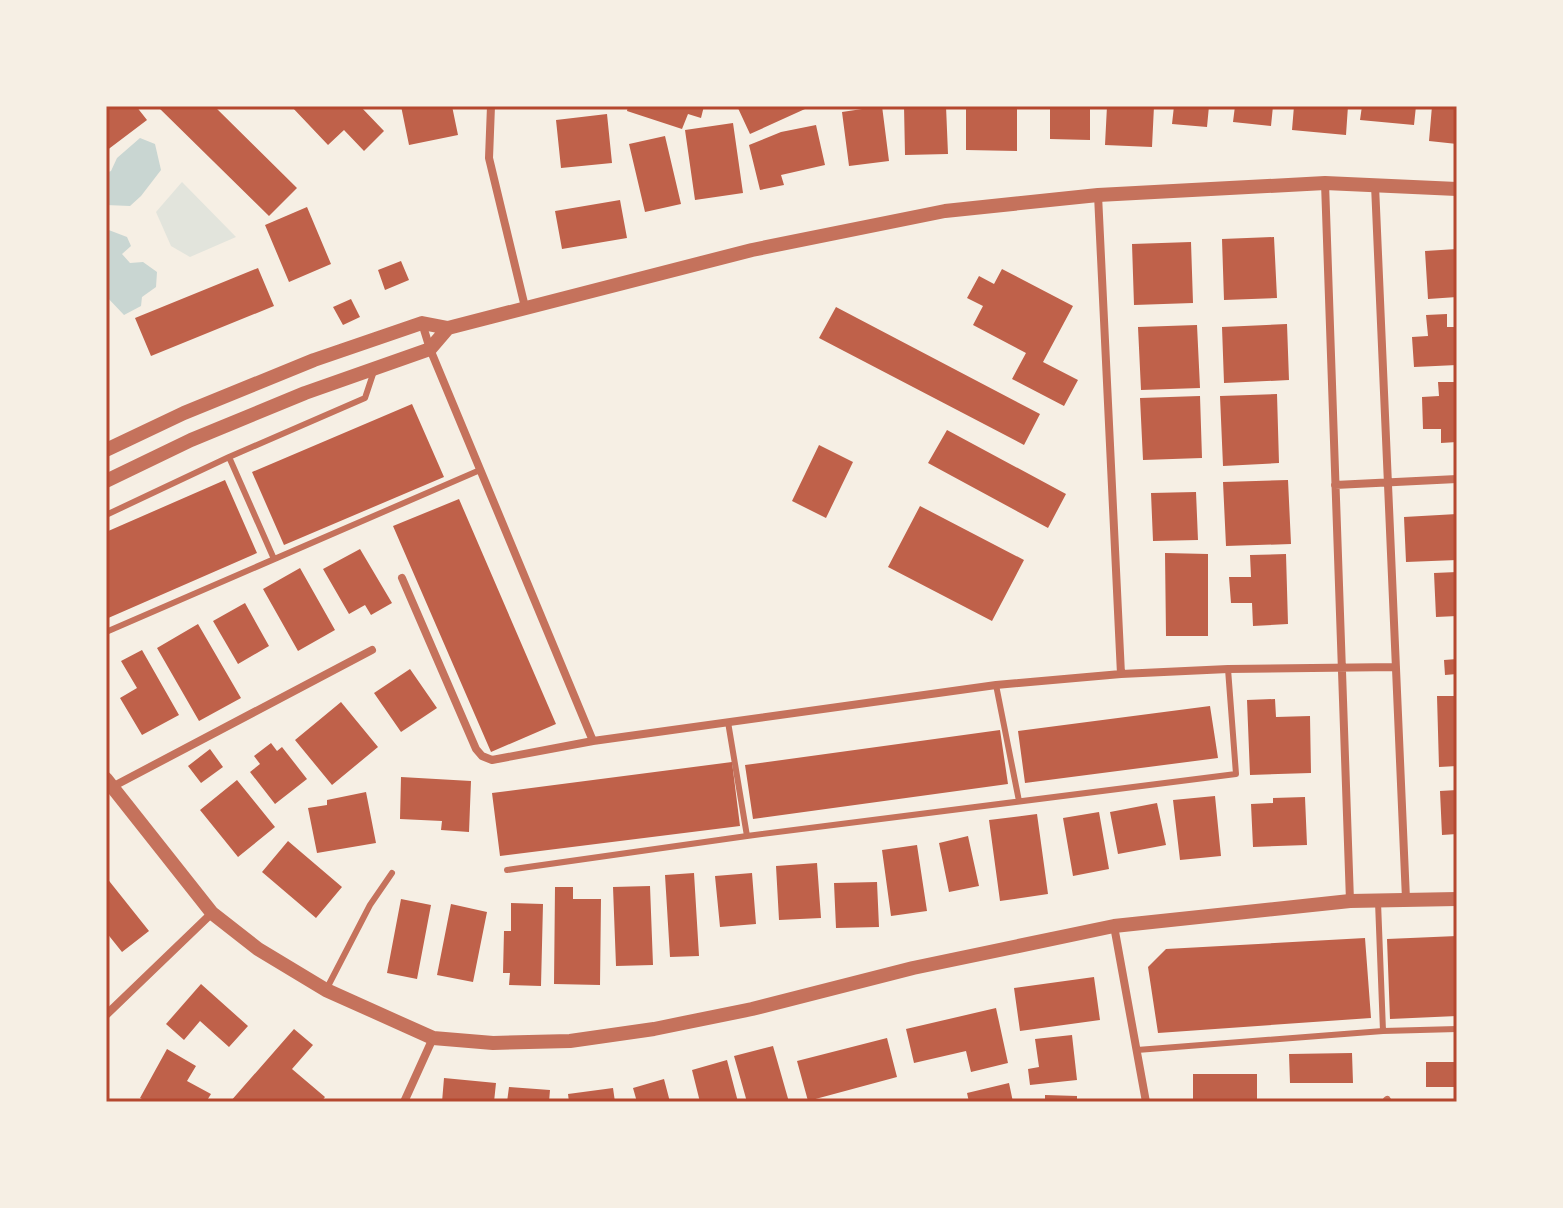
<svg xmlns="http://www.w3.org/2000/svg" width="1563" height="1208" viewBox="0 0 1563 1208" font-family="'DejaVu Sans',sans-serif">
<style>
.green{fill:#e2e4dc}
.water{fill:#c9d6d2}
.building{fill:#bf614a}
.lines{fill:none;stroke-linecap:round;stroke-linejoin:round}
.service{stroke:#c5725c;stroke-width:6}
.minor{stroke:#c5725c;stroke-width:8}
.tertiary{stroke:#c5725c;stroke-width:14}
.neatline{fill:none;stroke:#b5482f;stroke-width:3}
</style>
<rect width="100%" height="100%" fill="#f6efe4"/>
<path class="green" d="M182,182L236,237L190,257L171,246L156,212Z"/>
<path class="water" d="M140,138L155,144L161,170L141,196L130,206L106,205V173L111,171L117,158Z
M106,229L127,237L131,246L122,254L130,263L143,262L157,272L156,287L142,297L141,306L124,315L106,296Z"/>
<path class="building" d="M106,106H136L147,120L106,151Z
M157,106H214L297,188L269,216Z
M291,106H360L384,131L364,151L344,130L328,145Z
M401,106H452L458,135L409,145Z
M628,106H704L701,118L688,114L682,129L627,111Z
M737,106H803L805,109L750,134Z
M882,106L889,161L849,166L842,112Z
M904,106H946L948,154L905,155Z
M966,106H1017V151L966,150Z
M1050,106H1090V140L1050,139Z
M1107,106H1154L1152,147L1105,145Z
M1174,106H1209L1207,127L1172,124Z
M1235,106H1273L1271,126L1233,122Z
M1294,106H1348L1346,135L1292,130Z
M1362,106H1416L1414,125L1360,120Z
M1432,106H1457V144L1429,141Z
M607,114L612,163L561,168L556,120Z
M733,123L743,193L695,200L685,130Z
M816,125L825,165L781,175L784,185L760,190L749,145L781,132Z
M665,136L681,204L645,212L629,144Z
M620,200L627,238L562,249L555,211Z
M307,207L331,264L289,282L265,225Z
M1274,237L1277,298L1224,300L1222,239Z
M1191,242L1193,303L1134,305L1132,244Z
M1457,249V297L1428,299L1425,251Z
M401,261L409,280L385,290L378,270Z
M258,268L274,306L151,356L135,318Z
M1002,269L1073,306L1043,362L1078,380L1064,406L1012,379L1026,353L973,325L983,306L967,298L979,276L994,284Z
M351,299L360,317L343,325L333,307Z
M836,307L1040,414L1024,445L819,338Z
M1447,314V327H1457V365L1414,367L1412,337L1428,336L1426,315Z
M1287,324L1289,380L1224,383L1222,327Z
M1197,325L1200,388L1141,390L1138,327Z
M1438,382H1457V442L1441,443V429H1423L1422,397L1439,396Z
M1277,394L1279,463L1223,466L1220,396Z
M1200,396L1202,458L1143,460L1140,398Z
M412,404L444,477L284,545L252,472Z
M947,430L1066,494L1048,528L928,463Z
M819,445L853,462L826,518L792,501Z
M225,480L257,553L106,619V532Z
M1288,480L1291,544L1226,546L1223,482Z
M1196,492L1198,540L1153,541L1151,493Z
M459,499L556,724L491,752L393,526Z
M920,506L1024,560L992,621L888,567Z
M1457,514V560L1406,562L1404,517Z
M360,549L392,603L371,615L365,605L349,614L323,569Z
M1165,553L1208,554V636H1166Z
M1286,554L1288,624L1253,626L1252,603H1231L1229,577H1251L1250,555Z
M300,568L335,630L298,651L263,589Z
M1457,572V616L1436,617L1434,573Z
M245,603L269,646L238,664L213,621Z
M198,624L241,698L199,721L157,648Z
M142,650L179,715L142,735L120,698L137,688L121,661Z
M1457,659V674L1445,675L1444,660Z
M410,669L437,708L401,732L374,693Z
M1437,696H1457V766L1439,767Z
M1275,699L1276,717L1310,716L1311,773L1250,775L1247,700Z
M341,702L378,747L332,785L295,740Z
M1210,706L1218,758L1025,783L1018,731Z
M1000,730L1008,784L753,819L745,765Z
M271,743L277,751L282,747L307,779L275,804L250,772L260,764L254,756Z
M210,749L223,767L201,783L188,766Z
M732,762L740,826L500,856L492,793Z
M401,777L471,781L469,832L441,830L442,821L400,819Z
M237,780L275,827L238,857L200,810Z
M1457,790V834L1442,835L1440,791Z
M366,792L376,843L317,853L308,808L327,805V800Z
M1215,796L1221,856L1180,860L1173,800Z
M1305,797L1307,845L1253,847L1251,804L1273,803V798Z
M1157,803L1166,845L1118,854L1110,812Z
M1099,812L1109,869L1073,876L1063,818Z
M1037,814L1048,894L1000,901L989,820Z
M968,836L979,886L949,892L939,843Z
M288,841L342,887L316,918L262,872Z
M917,845L927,911L891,916L882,850Z
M817,863L821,918L779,920L776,866Z
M694,873L699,956L670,957L665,875Z
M752,873L756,924L720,927L715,876Z
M106,877L149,931L122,952L106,932Z
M877,882L879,927L836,928L834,883Z
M650,886L653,965L616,966L613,887Z
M555,887H573V899H601L600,985L554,984Z
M401,899L431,905L417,979L387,973Z
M511,903L543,904L541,986L509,985L510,973H503L504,931H511Z
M451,904L487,912L473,982L437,975Z
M1457,936V1016L1390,1019L1387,939Z
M1365,938L1371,1018L1158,1033L1148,967L1166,949Z
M1094,977L1100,1020L1020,1031L1014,988Z
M201,984L248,1026L229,1047L200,1021L184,1040L166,1024Z
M996,1008L1008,1063L971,1072L966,1051L914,1063L906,1029Z
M294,1029L313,1045L292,1069L325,1097L321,1102H230Z
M1072,1035L1077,1080L1030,1085L1028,1069L1039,1067L1035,1039Z
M887,1038L897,1077L808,1101L797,1061Z
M773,1046L789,1102H747L734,1056Z
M167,1049L196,1066L187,1081L211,1094L206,1102H148L140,1098Z
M1352,1053L1353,1083H1290L1289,1054Z
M727,1060L738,1102H700L692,1070Z
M1426,1062H1457V1087H1426Z
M1193,1074H1257V1102H1193Z
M444,1078L496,1083L494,1102H442Z
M664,1079L670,1102H637L633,1088Z
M1009,1083L1013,1102H969L967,1093Z
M509,1087L550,1090L549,1102H507Z
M613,1088L615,1102H569L568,1094Z
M1045,1095L1077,1096V1102H1045Z"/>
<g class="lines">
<path class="service" d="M229,457L274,559
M106,515L229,457L365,398L374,371
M106,632L480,470
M996,685L1019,801
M728,722L747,836
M507,870L747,836L1236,774L1228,669
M1378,902L1383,1031
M326,990L370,905L392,873
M1137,1050L1383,1031L1457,1029"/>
<path class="minor" d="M491,106L489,158L525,307
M1325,183L1350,901
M1375,185L1406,899
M1098,195L1121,674
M422,323L430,349L593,741
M1335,485L1457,479
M402,578L476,749L482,756L492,760L593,741L996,685L1121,674L1228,669L1396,667
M112,787L372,650
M1114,926L1146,1102
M106,1015L212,913
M1387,1100L1388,1102
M404,1102L433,1038"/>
<path class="tertiary" d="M106,450L184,413L314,360L422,323L448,328L752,250L945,211L1098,195L1325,183L1457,189
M106,481L191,440L305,393L430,349L448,328
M106,779L212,913L258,949L326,990L433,1038L493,1043L570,1041L654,1029L752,1009L913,968L1114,926L1350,901L1457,899"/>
</g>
<rect width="1563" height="1208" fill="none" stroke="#f6efe4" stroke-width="216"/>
<rect x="108" y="108" width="1347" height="992" class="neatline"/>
</svg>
